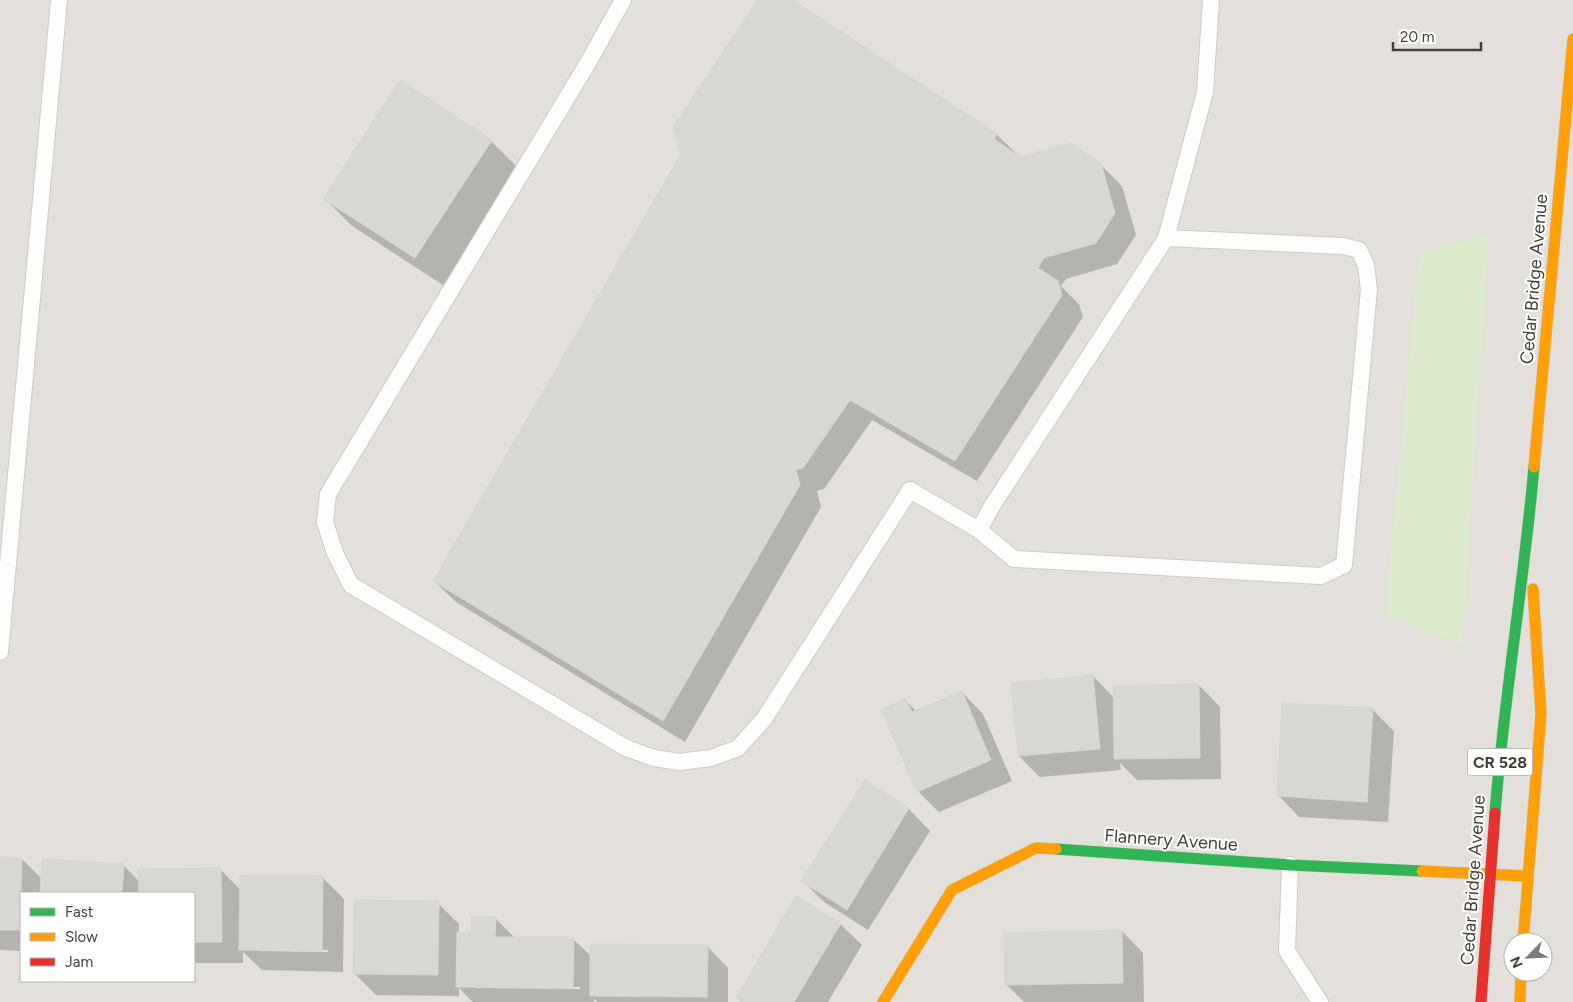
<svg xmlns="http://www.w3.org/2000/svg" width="1573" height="1002" viewBox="0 0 1573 1002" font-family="Figtree,sans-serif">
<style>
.industrial{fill:#e3e0db;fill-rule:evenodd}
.green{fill:#dbe9cc}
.shadow{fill:#0003;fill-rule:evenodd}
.building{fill:#d9d7d2;stroke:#d7d6d0}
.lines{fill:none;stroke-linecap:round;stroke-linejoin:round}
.lane-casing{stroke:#cccbc6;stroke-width:18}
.fast-casing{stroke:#ceccc1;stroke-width:12}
.slow-casing{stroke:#ceccc1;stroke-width:12}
.jam-casing{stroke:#ceccc1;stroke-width:12}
.lane{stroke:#fdfdfc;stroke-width:16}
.fast{stroke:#30b455;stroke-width:11}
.slow{stroke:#ff9f0a;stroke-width:11}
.jam{stroke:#e5322d;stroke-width:11}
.labels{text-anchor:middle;stroke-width:4;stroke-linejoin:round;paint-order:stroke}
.shield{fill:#fff;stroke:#7d7a73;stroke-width:1}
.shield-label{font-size:16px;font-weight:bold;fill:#454137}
.street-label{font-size:18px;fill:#454137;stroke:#fff}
</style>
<rect width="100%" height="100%" fill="#efefea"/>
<path class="industrial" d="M0,0H1573V1002H0ZM21,893H194V981H21ZM1513,942H1543V972H1513Z"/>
<path class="green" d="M1489,232L1462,646L1385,614L1419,254Z"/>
<path class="shadow" d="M758,0H791L996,134L1021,158L1100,164L1122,186L1136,235L1117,264L1066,279L1061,286L1079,304L1083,317L977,481L872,420L824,489L817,491L821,507L685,742L456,602L434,581L682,154Z
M491,141L519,169L443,285L352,226L324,198Z
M1093,676L1115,699L1199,685L1220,707L1221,779L1137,780L1120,763L1121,770L1040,777L1019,756Z
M962,692L983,714L1012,781L939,812L918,791L905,700L917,712Z
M1373,710L1394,731L1388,822L1299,817L1278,795Z
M865,782L909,809L930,831L868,930L824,902L803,881Z
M0,858L22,859L42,879L123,865L140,882L221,870L241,890L322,877L344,899L343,972L262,970L243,952V963H194V893H21V951L0,950ZM260,949L328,950V952L260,951Z
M438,903L459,924V933L472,934L495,918L515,938L573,939L591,956L707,946L728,968V1002H598L594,999V1002H473L459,988V996L376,995L355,974ZM477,986L580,987V989L477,988Z
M840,924L862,945L828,1002H741L738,998Z
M1122,931L1143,953L1144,1002H1024L1007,985Z"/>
<path class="building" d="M757,0H793L997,134L994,139L1021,157L1070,143L1101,163L1115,213L1096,243L1044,258L1038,268L1058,281L1062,295L955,461L850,400L803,468L796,470L800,485L663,721L433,581L681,154L673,128Z
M400,80L492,140L415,258L323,199Z
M1093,675L1100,749L1018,756L1011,683Z
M1199,684L1200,758L1114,759L1113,686Z
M962,691L991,760L917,792L881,709L905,699L912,712Z
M1282,703L1373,708L1367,802L1277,796Z
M865,780L909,808L847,910L801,881Z
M0,857L22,858L20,930H0Z
M42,859L124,864L122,893H40Z
M221,868L222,942H194V893H139L138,869Z
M240,875L323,876L322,951L239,950Z
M796,896L841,923L794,1002H742L736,998Z
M354,900L439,901L438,975L353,974Z
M471,917H496L495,937H574L573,988L456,987L457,932H471Z
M1122,930L1123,983L1005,985L1004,933Z
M590,944L708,945L707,997L590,996Z"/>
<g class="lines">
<defs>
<path id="lane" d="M623,0L589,61L328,494L325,522L335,553L351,585L626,748L654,758L679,762L711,758L738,748L764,719L910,490L979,530
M1166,238L1343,246L1359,250L1366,265L1369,289L1344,565L1321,576L1014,559L979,530L992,506L1166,238L1205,92L1211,0
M0,652L59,0
M1290,865L1287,951L1320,1002"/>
<path id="fast" d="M1495,813C1504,697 1524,582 1534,467
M1056,849L1290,865L1422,871"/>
<path id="slow" d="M1534,467L1573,39
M1422,871L1528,876
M1523,942L1541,714L1533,589
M883,1002L952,890L1036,848L1056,849
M1520,1002L1521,972"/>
<path id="jam" d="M1481,1002L1495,813"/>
</defs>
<use href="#lane" class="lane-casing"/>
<use href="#fast" class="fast-casing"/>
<use href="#slow" class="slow-casing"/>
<use href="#jam" class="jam-casing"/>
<use href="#lane" class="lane"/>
<use href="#fast" class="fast"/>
<use href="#slow" class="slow"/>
<use href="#jam" class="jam"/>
</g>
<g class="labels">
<rect class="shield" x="1467.5" y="748.5" width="65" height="27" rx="4"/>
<g class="shield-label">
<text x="1500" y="768">CR 528</text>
</g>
<g class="street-label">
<text transform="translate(1534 279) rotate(-85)" y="6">Cedar Bridge Avenue</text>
<text transform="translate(1171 840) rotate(4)" y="6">Flannery Avenue</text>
<text transform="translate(1473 880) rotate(-86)" y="6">Cedar Bridge Avenue</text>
</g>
</g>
<rect x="20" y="892" width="175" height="90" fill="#ffffff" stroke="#b5b3af"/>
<rect x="30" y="908" width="25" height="8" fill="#30b455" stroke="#b5b3af"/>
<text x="65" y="917" font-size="15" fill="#454137">Fast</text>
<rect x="30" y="933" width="25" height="8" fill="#ff9f0a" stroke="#b5b3af"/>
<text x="65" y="942" font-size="15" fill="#454137">Slow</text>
<rect x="30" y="958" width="25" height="8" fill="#e5322d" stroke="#b5b3af"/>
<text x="65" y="967" font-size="15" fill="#454137">Jam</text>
<g transform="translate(1528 957) rotate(246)"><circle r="24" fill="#ffffff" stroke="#b5b3af"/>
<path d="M0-4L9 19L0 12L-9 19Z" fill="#807e76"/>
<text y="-8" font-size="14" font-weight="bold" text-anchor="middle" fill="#454137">N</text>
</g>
<path d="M1393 42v8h88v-8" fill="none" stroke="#454137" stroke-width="2.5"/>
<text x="1400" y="42" font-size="15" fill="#454137" stroke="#ffffff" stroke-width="4" paint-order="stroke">20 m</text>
</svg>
